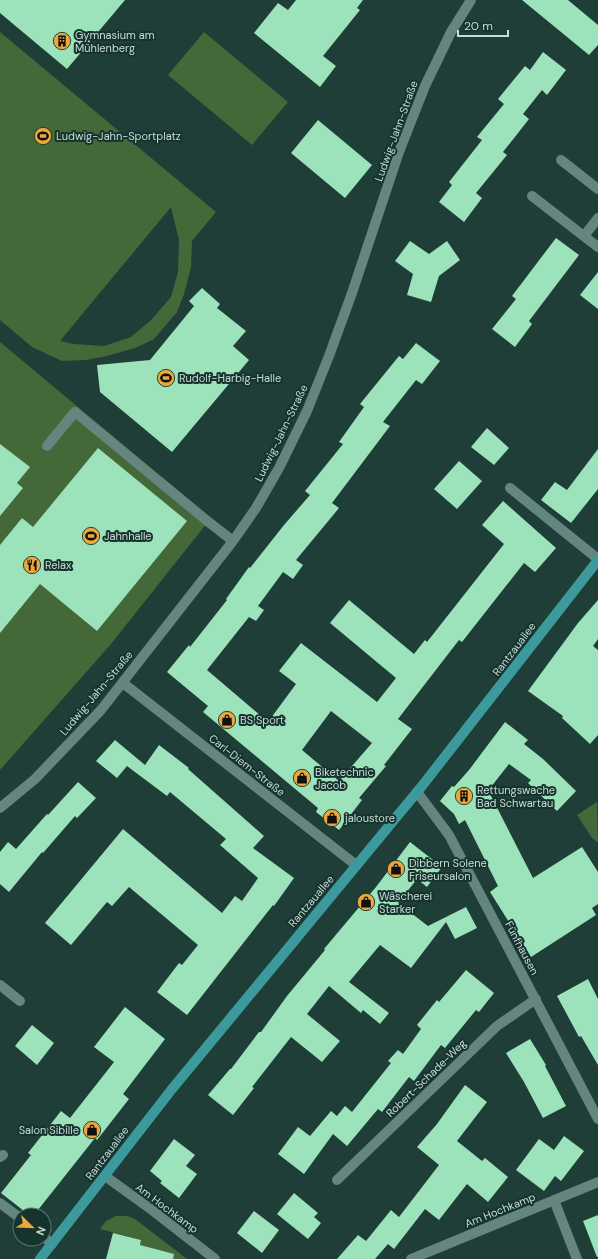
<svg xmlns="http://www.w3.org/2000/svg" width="598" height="1259" viewBox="0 0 598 1259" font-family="'DM Sans',sans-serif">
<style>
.green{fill:#446838;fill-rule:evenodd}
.building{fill:#9ce2bb;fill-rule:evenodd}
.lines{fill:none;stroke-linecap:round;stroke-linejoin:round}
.minor{stroke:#65857f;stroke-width:10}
.major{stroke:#3c9a9d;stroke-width:10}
.labels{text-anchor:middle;stroke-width:4;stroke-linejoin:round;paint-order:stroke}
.poi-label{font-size:11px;fill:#cadbd7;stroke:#15342e;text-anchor:start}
.street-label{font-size:11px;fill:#cadbd7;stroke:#15342e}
</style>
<rect width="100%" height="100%" fill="#1f3e38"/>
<path class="green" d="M0,32L216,212L192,241L191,267L184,294L177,312L154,339L135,348L107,356L86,360L62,361L32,347L0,320ZM171,207L179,240L178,272L171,297L151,320L131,337L104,346L73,344L60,341Z
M204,32L288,102L252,145L168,75Z
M0,342L211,518L111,644L0,770Z
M597,802L598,842H597L592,838L577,815Z
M116,1216H127L135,1219L187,1259H166L140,1245L141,1240L100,1229L106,1221Z"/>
<path class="building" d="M0,0H125L67,69L0,13Z
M296,0H363L357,8L360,10L323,56L336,66L320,87L254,33L278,3L288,10Z
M522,0H568L598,25V45L589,55Z
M543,52L566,70L547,95L542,90L523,114L529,119L503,152L507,155L476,193L482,198L464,222L439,202L452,185L449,182L482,140L477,137L504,104L498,99L525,66L530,70Z
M318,120L372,165L345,198L291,153Z
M556,238L579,255L529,321L532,324L515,347L492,329L516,299L512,296Z
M410,241L429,254L447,241L460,260L439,276L431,302L407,295L413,274L395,261Z
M598,272V309L580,295Z
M202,288L220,304L217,308L246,331L233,346L249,360L172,452L100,392L97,365L150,360L194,306L189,301Z
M416,343L440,361L422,384L416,380L383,422L390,426L332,503L339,508L296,560L303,565L293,579L283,572L258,606L264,610L256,621L249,617L207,670L268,722L296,684L279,671L301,643L377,702L396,678L330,623L349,600L414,654L425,640L427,642L504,544L482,525L503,501L556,548L535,572L524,563L462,642L459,640L398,719L412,729L384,765L386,766L359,798L362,800L339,830L316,812L318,808L203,712L208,706L167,672L189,645L190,647L227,600L226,599L249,567L250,568L284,525L310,495L305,491L343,444L339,442L364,407L360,404L399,356L403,359ZM331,711L372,743L339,781L302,750Z
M487,428L509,448L494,465L471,447Z
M0,444L30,467L17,483L23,488L0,516Z
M98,448L187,521L97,631L40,584L0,633V545L22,518L33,527Z
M598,449V489L571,523L541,500L555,482L567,490Z
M459,461L482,481L457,509L434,489Z
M598,600V639L593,646L598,650V735L590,744L562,718L563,716L528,691L578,623Z
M505,722L528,740L524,744L543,759L576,791L557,811L528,783L531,780L509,764L487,792L490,794L533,878L582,847L598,872V904L592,908L596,915L531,957L490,892L498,886L465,820L459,824L454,814L440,801L452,786L454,787L469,770Z
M115,740L145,765L159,745L189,768L188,769L264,836L253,848L294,878L274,906L273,905L187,1015L157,992L179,963L182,965L198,945L129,887L112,906L107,902L71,945L45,923L123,829L222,913L235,896L242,901L258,878L220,845L226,839L170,792L167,796L127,766L117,778L96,761Z
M78,782L96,798L77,818L75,816L43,853L42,852L9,892L0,884V852L8,842L16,849L47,814L48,815Z
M410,842L442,867L427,887L417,879L398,903L428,926L466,907L477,928L455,939L446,922L411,968L380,945L349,982L389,1013L380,1024L363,1010L361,1013L329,986L307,1014L340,1041L322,1062L291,1037L252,1087L254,1088L233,1115L208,1095L230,1069H231L259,1032H261L287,996L325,950L324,949L376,887Z
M466,970L494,993L479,1012L476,1010L445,1048L441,1045L414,1081L409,1077L382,1112L378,1109L347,1146L333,1134L304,1174L278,1154L298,1127L310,1136L331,1111L337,1116L345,1106L352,1112L391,1063L388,1061L398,1050L403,1054L421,1029L417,1025L437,1000L439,1002Z
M588,979L598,999V1065L581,1036L579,1037L557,996Z
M125,1007L165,1039L123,1094L129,1099L97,1140L95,1138L34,1215H29L1,1193L31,1155L28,1153L61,1111L70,1118L114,1062L94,1047Z
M32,1025L54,1043L37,1065L15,1046Z
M530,1039L546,1065L545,1066L566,1106L543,1118L524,1082L506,1053Z
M465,1085L487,1102L457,1141L482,1161L485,1158L508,1177L488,1202L467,1184L439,1220L425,1209L394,1249L388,1244L375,1259H337L358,1235L366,1241L391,1210L399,1217L439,1165L417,1147L437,1124Z
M564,1136L584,1151L561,1181L555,1176L544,1191L516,1170L539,1139L554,1150Z
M174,1139L195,1155L186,1166L197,1174L179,1198L160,1183L162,1181L150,1171Z
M294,1193L318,1213L314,1217L321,1223L308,1239L277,1214Z
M254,1211L279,1230L262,1253L237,1233Z
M598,1215V1257H597L583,1221Z
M113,1233L141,1240L140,1245L174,1254L173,1259H106Z"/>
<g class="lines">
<path class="minor" d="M561,160L598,189
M532,196L598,247
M584,236L598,218
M47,446L75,412L206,520L233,541
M510,488L598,559
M123,683L356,865
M417,792L449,835L598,1119
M0,808L35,779L101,710L233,541L256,508L279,468L307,411L329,356L352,293L399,152L425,86L451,32L471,0
M0,985L20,1001
M0,1157L3,1155
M105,1176L152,1210L215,1259
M337,1180L497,1026L536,999
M554,1200L577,1259
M0,1203L20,1218
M44,1237L52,1244
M411,1259L598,1182"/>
<path class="major" d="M40,1259L172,1089L422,786L598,560"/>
</g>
<defs>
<symbol id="building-disc" viewBox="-11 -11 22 22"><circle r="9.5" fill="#eda83c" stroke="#15342e"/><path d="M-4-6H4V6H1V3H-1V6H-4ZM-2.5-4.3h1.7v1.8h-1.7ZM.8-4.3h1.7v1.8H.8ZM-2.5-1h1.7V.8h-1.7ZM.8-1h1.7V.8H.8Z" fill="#111"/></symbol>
<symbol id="stadium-disc" viewBox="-11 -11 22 22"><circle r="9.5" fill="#eda83c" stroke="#15342e"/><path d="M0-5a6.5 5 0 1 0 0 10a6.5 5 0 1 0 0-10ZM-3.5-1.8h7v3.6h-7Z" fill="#111"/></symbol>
<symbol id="restaurant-disc" viewBox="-11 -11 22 22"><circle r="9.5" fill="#eda83c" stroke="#15342e"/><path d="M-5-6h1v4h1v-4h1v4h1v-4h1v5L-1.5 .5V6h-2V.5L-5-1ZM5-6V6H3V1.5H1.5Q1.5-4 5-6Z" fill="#111"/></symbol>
<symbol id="shop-disc" viewBox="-11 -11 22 22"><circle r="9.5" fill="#eda83c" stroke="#15342e"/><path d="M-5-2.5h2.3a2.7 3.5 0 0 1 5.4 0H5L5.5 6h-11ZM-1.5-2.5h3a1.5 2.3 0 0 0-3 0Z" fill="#111"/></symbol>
</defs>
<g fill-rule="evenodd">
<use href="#building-disc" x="52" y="31" width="20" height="20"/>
<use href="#stadium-disc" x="33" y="126" width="20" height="20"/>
<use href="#stadium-disc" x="156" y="368" width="20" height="20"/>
<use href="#stadium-disc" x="81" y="526" width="20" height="20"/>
<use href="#restaurant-disc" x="22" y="555" width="20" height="20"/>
<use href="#shop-disc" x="217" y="710" width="20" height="20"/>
<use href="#shop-disc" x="292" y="768" width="20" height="20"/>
<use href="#building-disc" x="454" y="786" width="20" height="20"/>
<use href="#shop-disc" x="322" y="808" width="20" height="20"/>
<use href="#shop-disc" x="386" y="859" width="20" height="20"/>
<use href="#shop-disc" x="356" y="892" width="20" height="20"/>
<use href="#shop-disc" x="82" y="1120" width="20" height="20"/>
</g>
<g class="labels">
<g class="poi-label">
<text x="75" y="39">Gymnasium am<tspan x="75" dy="13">Mühlenberg</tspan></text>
<text x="56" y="140">Ludwig-Jahn-Sportplatz</text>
<text x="179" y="382">Rudolf-Harbig-Halle</text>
<text x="104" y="540">Jahnhalle</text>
<text x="45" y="569">Relax</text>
<text x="240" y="724">BS Sport</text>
<text x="315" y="776">Biketechnic<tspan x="315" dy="13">Jacob</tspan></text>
<text x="477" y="794">Rettungswache<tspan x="477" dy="13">Bad Schwartau</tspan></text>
<text x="345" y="822">jaloustore</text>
<text x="409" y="867">Dibbern Solene<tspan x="409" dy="13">Friseursalon</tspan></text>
<text x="379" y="900">Wäscherei<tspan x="379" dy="13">Starker</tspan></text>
<text x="79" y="1134" text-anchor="end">Salon Sibille</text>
</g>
<g class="street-label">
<text transform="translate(396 131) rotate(-70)" y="4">Ludwig-Jahn-Straße</text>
<text transform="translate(281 433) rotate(-64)" y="4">Ludwig-Jahn-Straße</text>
<text transform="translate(514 649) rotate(-53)" y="4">Rantzauallee</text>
<text transform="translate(96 693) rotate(-50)" y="4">Ludwig-Jahn-Straße</text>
<text transform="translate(247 765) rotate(38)" y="4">Carl-Diem-Straße</text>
<text transform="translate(311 901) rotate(-50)" y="4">Rantzauallee</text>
<text transform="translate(522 948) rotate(62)" y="4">Fünfhausen</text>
<text transform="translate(426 1078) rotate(-44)" y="4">Robert-Schade-Weg</text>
<text transform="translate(107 1153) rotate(-53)" y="4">Rantzauallee</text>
<text transform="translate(167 1208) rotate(37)" y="4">Am Hochkamp</text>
<text transform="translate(500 1210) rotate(-22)" y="4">Am Hochkamp</text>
</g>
</g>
<g transform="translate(32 1227) rotate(113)"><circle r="19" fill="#15342e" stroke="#5d7772"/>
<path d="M0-3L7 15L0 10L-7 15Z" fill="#eda83c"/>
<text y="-6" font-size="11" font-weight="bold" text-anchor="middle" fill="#cadbd7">N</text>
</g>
<path d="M458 30v6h50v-6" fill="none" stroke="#cadbd7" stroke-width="2"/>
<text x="464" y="30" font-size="12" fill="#cadbd7" stroke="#15342e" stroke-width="3" paint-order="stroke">20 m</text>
</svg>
